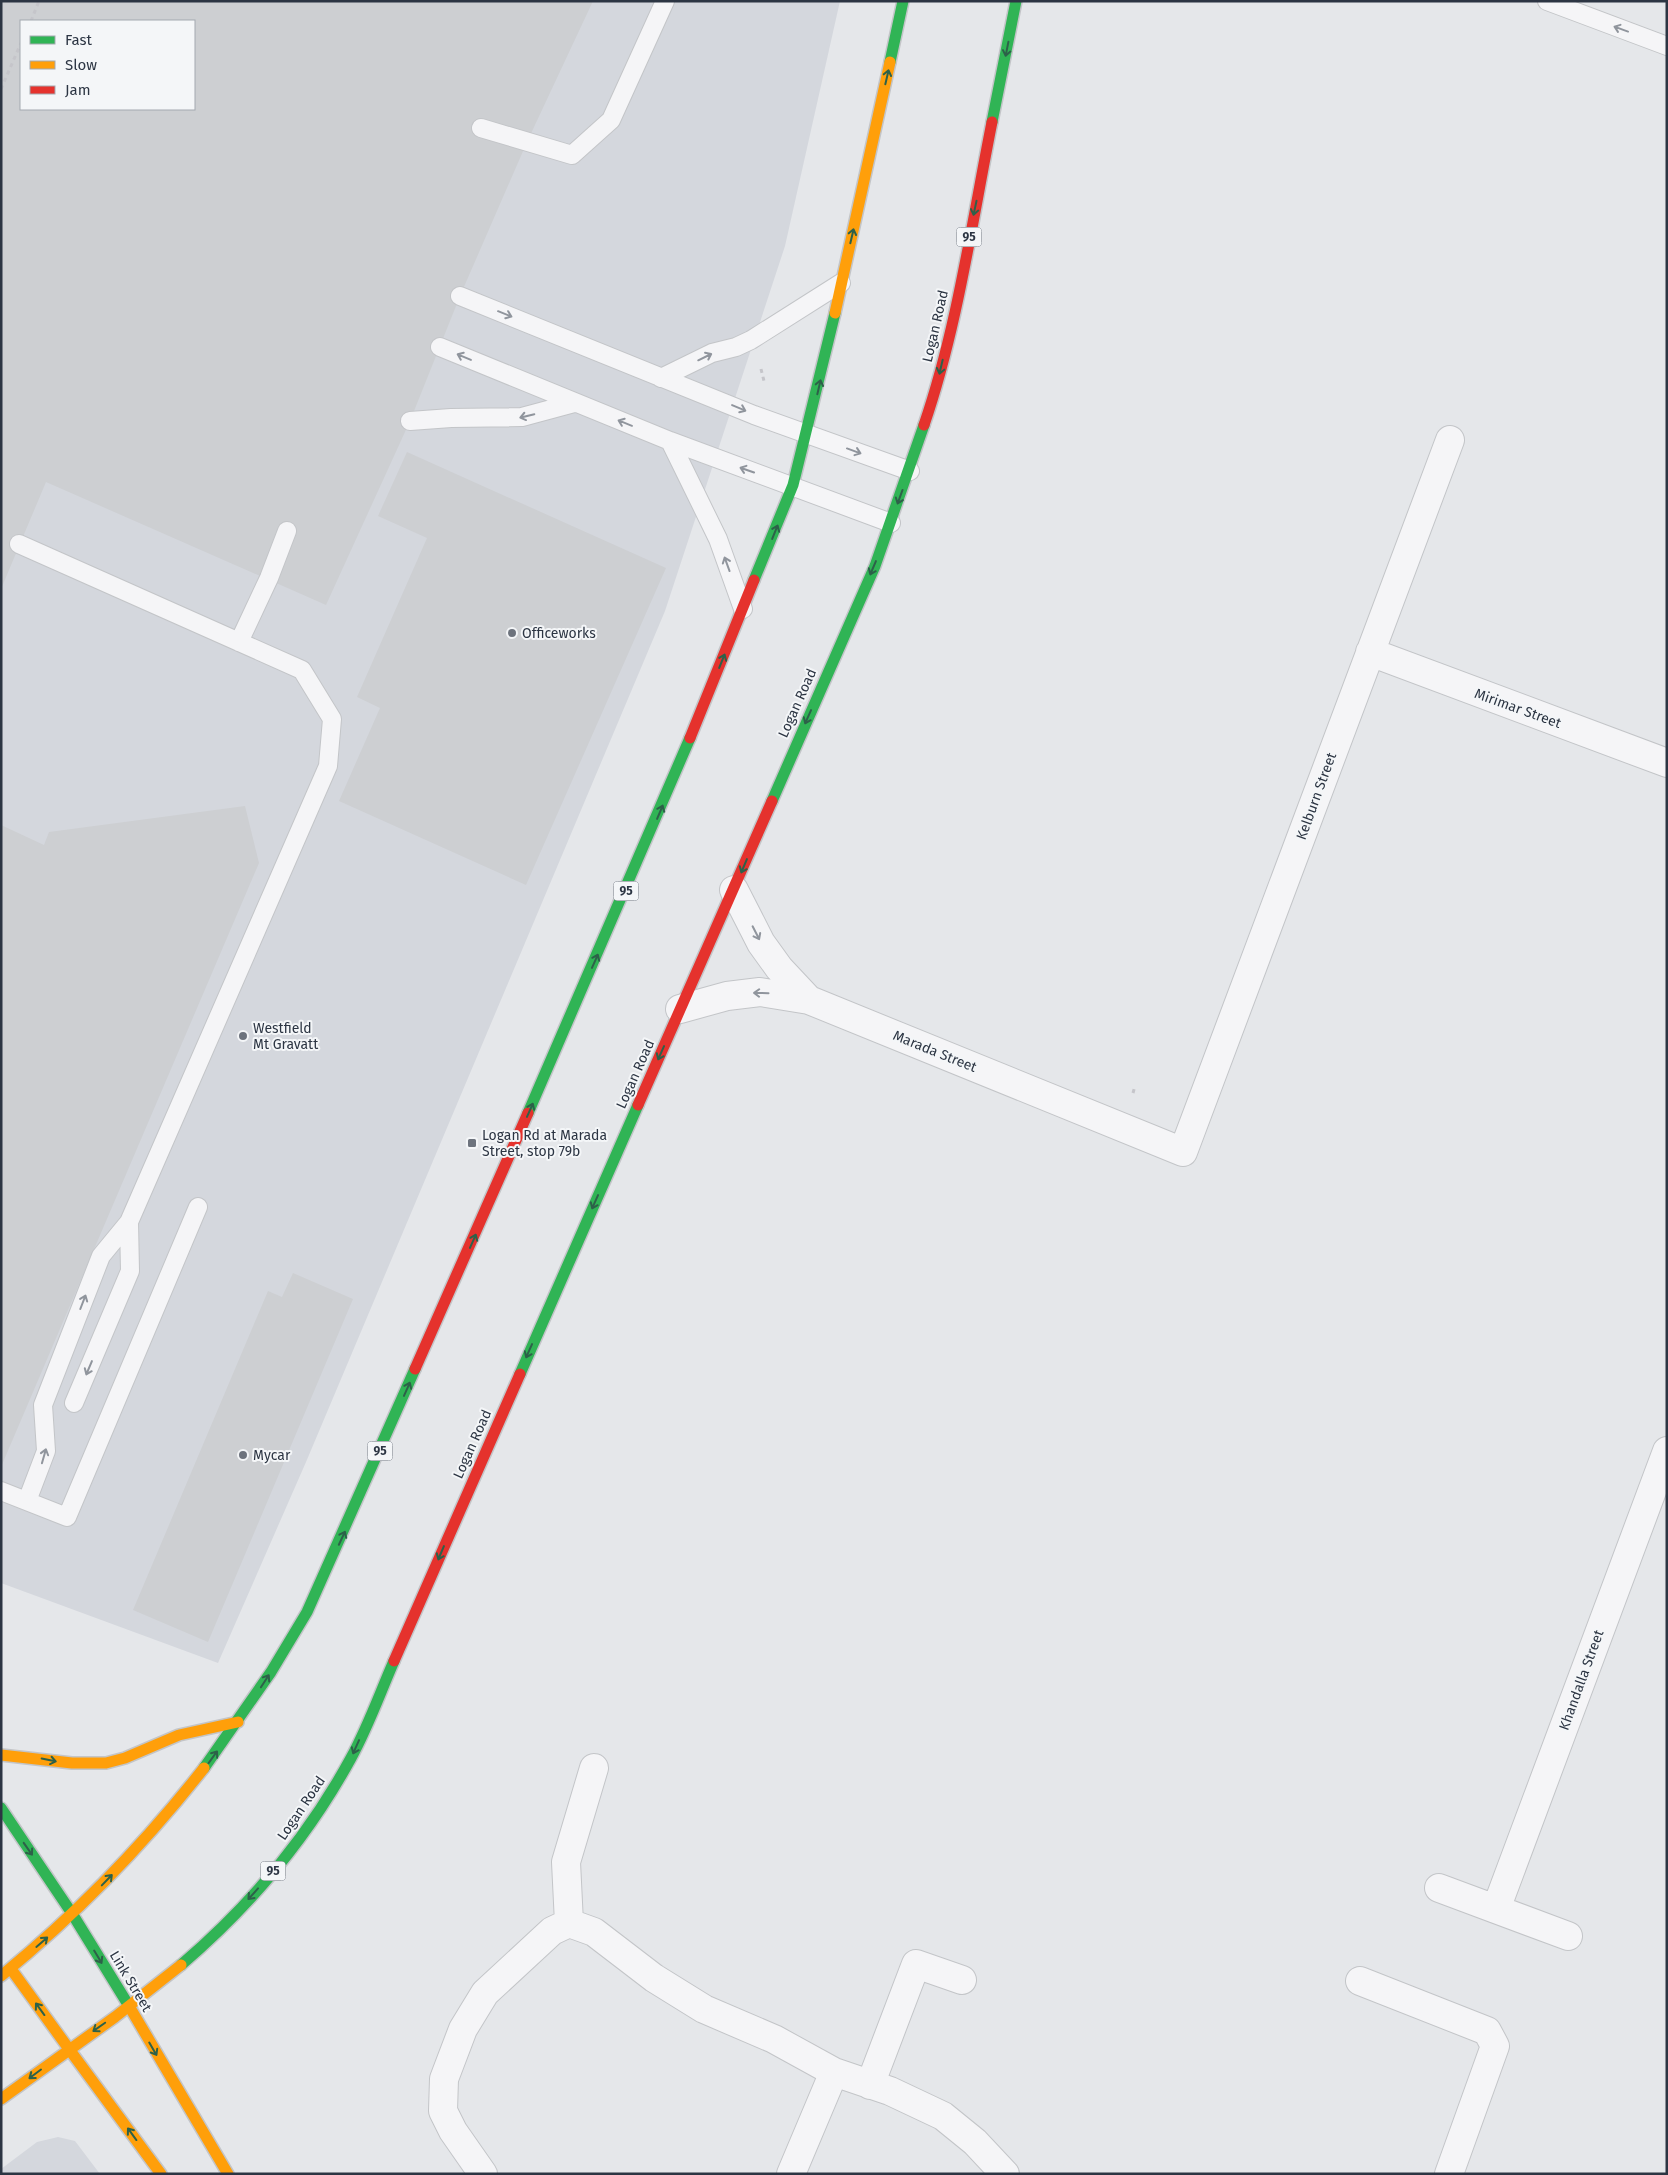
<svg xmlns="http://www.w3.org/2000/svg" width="1668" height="2175" viewBox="0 0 1668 2175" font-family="'Fira Sans',sans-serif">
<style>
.built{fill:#d4d7dd;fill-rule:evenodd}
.building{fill:#cdcfd2;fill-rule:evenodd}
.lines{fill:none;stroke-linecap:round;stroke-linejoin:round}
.lane-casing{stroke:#c3c5c8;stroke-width:20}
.street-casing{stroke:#c3c5c8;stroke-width:30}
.fast-casing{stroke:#c3c5c8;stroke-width:14}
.slow-casing{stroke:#c3c5c8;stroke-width:14}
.jam-casing{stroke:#c3c5c8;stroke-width:14}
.path{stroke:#c5c5ca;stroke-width:3;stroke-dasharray:4 4;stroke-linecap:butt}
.lane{stroke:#f5f5f7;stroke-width:18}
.street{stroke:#f5f5f7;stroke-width:28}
.fast{stroke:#30b455;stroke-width:11}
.slow{stroke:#ff9f0a;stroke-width:11}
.jam{stroke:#e5322d;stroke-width:11}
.oneway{stroke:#90959d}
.oneway2{stroke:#2d6149}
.poi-dot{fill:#6d737d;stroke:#f4f6f8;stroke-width:2}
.labels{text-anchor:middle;stroke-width:4;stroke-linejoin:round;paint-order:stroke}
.shield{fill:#f4f6f8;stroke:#686f79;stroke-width:1}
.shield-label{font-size:12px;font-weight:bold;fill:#2c3543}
.street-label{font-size:14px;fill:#2c3543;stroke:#f4f6f8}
.poi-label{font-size:14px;fill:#2c3543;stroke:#f4f6f8;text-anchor:start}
</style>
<rect width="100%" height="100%" fill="#e5e7ea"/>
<path class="built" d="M1,1H840L785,246L665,611L306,1462L218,1663L1,1583ZM21,21H194V109H21Z
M58,2137L75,2141L100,2174H1V2169L37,2142Z"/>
<path class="building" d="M1,1H593L527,142L460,296L410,421L326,605L46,482L1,589ZM21,21H194V109H21Z
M407,452L666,568L526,885L339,801L380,708L357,697L427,538L378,516Z
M245,806L259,863L1,1467V825L44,845L49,832Z
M293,1273L353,1299L208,1642L133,1610L268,1291L282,1297Z"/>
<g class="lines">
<defs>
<path id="lane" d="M1547,1L1667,46
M481,128L572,155L611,120L665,1
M460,296L754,415L910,471
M440,347L670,441L891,523
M661,378L712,353L736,347L751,340L841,283
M410,421L451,418L522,417L574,403
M670,441L718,539L743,609
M19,544L302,670L332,719L328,766L129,1222L101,1256L43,1405L46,1451L27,1501
M239,642L269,578L287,531
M74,1403L130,1271L129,1222
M1,1491L67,1517L198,1207"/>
<path id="street" d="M1370,652L1667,763
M734,890L761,943L779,968L809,1000
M680,1009L727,996L760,992L809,1000L1183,1152L1450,440
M1439,1888L1568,1936
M1496,1909L1667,1451
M569,1923L566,1862L594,1768
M1360,1981L1487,2031L1495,2046L1449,2174
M870,2085L916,1964L962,1980
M483,2174L453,2131L443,2111L444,2079L463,2029L485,1993L552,1931L569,1923L594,1932L654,1978L704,2009L774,2039L834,2072L890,2091L943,2116L975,2142L1005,2174
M791,2174L834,2072"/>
<path id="fast" d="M890,62L903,1
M992,122L1016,1
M754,580L793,485L835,313
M772,801L875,566L924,425
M528,1113L690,738
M520,1374L638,1105
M204,1768L271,1672L307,1612L415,1369
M1,1808L73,1915
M73,1915L129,2006
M181,1965C249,1907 308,1837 351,1758C368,1727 380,1693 394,1661"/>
<path id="slow" d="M835,313L890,62
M1,1755L72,1763H106L125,1758L179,1735L238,1722
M11,1969L69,2049
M1,1976C78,1913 142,1847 204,1768
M129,2006L228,2174
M69,2049L161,2174
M1,2099L115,2017L181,1965"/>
<path id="jam" d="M924,425C957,329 972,222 992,122
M690,738L754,580
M638,1105L772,801
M415,1369L528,1113
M394,1661L520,1374"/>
</defs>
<use href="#lane" class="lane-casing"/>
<use href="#street" class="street-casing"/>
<use href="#fast" class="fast-casing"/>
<use href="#slow" class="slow-casing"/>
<use href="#jam" class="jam-casing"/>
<path class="path" d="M31,21L39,1
M1,89L21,43
M761,369L764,381
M1133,1093L1135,1086"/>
<use href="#lane" class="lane"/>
<use href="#street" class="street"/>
<use href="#fast" class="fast"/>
<use href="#slow" class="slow"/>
<use href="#jam" class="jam"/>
</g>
<defs><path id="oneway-shaft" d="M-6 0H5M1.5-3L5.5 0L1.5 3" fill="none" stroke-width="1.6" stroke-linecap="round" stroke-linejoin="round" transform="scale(1.25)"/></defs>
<g class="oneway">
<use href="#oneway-shaft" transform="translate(1621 29) rotate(-160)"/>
<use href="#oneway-shaft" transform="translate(505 314) rotate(22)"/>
<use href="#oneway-shaft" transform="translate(464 357) rotate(-157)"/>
<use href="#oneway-shaft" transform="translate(705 357) rotate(-26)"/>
<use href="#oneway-shaft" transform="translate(739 408) rotate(23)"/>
<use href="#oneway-shaft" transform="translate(527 416) rotate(167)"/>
<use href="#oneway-shaft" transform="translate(625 423) rotate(-158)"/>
<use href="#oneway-shaft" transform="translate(854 451) rotate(20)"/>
<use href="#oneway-shaft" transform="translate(747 470) rotate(-161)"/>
<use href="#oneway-shaft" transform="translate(727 564) rotate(-110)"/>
<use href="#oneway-shaft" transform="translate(756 933) rotate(63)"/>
<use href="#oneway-shaft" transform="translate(761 993) rotate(-179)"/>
<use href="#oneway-shaft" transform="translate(83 1302) rotate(-69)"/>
<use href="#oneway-shaft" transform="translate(89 1368) rotate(113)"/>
<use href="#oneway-shaft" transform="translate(44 1456) rotate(-74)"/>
</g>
<g class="oneway2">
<use href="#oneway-shaft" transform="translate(1007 49) rotate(101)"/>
<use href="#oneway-shaft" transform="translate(887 77) rotate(-77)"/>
<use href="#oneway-shaft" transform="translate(975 208) rotate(102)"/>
<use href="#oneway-shaft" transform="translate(852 236) rotate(-77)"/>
<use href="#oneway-shaft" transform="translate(941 367) rotate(103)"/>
<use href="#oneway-shaft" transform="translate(819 387) rotate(-77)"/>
<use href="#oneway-shaft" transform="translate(900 497) rotate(110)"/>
<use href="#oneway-shaft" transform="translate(775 532) rotate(-68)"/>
<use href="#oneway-shaft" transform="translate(873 568) rotate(113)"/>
<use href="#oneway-shaft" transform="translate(722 661) rotate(-68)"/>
<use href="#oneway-shaft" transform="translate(808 717) rotate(114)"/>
<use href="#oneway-shaft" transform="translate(660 812) rotate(-67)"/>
<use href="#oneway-shaft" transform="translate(744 866) rotate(113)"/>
<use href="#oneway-shaft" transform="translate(595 961) rotate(-66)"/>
<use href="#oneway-shaft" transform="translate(661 1053) rotate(114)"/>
<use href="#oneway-shaft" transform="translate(530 1110) rotate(-66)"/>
<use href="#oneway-shaft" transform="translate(595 1202) rotate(114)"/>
<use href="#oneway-shaft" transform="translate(473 1241) rotate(-66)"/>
<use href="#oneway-shaft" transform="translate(529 1351) rotate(114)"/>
<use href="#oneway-shaft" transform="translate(407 1389) rotate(-66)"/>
<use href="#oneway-shaft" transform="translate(342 1538) rotate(-65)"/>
<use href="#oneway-shaft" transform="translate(441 1553) rotate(113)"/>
<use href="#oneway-shaft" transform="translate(265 1681) rotate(-57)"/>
<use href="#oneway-shaft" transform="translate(356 1747) rotate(114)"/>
<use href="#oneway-shaft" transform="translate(213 1757) rotate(-54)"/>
<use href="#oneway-shaft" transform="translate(49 1760) rotate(12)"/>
<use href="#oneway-shaft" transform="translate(28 1849) rotate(55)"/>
<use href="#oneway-shaft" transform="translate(107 1880) rotate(-46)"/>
<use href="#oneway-shaft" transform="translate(253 1894) rotate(132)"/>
<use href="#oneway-shaft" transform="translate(42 1942) rotate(-41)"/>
<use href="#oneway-shaft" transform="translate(98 1957) rotate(59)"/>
<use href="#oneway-shaft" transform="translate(40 2009) rotate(-126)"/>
<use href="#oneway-shaft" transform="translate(99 2027) rotate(145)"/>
<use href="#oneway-shaft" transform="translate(153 2049) rotate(60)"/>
<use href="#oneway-shaft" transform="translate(35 2074) rotate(143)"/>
<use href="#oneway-shaft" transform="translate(132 2134) rotate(-126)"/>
</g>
<g class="poi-dot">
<circle cx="512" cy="633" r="5"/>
<circle cx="243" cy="1036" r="5"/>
<rect x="467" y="1138" width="10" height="10" rx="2.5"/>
<circle cx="243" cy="1455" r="5"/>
</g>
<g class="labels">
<g class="shield">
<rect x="956.5" y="227.5" width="25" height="19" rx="4"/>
<rect x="613.5" y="881.5" width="25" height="19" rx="4"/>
<rect x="367.5" y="1441.5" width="25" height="19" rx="4"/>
<rect x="260.5" y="1861.5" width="25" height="19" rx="4"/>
</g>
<g class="shield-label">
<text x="969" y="241">95</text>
<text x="626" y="895">95</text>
<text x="380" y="1455">95</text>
<text x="273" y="1875">95</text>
</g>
<g class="street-label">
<text transform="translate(935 326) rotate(-77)" y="5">Logan Road</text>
<text transform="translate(797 703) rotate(-66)" y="5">Logan Road</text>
<text transform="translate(1518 708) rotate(20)" y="5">Mirimar Street</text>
<text transform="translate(1316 796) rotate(-70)" y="5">Kelburn Street</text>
<text transform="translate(935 1051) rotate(22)" y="5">Marada Street</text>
<text transform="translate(635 1074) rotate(-66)" y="5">Logan Road</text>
<text transform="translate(472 1444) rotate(-66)" y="5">Logan Road</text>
<text transform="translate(1581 1680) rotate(-70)" y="5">Khandalla Street</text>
<text transform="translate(301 1808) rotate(-56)" y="5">Logan Road</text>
<text transform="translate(131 1981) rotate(59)" y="5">Link Street</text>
</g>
<g class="poi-label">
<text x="522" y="638">Officeworks</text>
<text x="253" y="1033">Westfield<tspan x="253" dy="16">Mt Gravatt</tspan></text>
<text x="482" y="1140">Logan Rd at Marada<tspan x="482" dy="16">Street, stop 79b</tspan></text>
<text x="253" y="1460">Mycar</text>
</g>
</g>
<rect width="1668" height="2175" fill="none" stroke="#2c3543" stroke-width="5"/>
<rect x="20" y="20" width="175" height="90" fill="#f4f6f8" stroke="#a4a9b0"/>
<rect x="30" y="36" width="25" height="8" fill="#30b455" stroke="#a4a9b0"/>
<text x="65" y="45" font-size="15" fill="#2c3543">Fast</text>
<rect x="30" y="61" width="25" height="8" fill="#ff9f0a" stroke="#a4a9b0"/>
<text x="65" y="70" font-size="15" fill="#2c3543">Slow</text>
<rect x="30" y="86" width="25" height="8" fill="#e5322d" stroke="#a4a9b0"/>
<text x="65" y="95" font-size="15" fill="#2c3543">Jam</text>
</svg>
